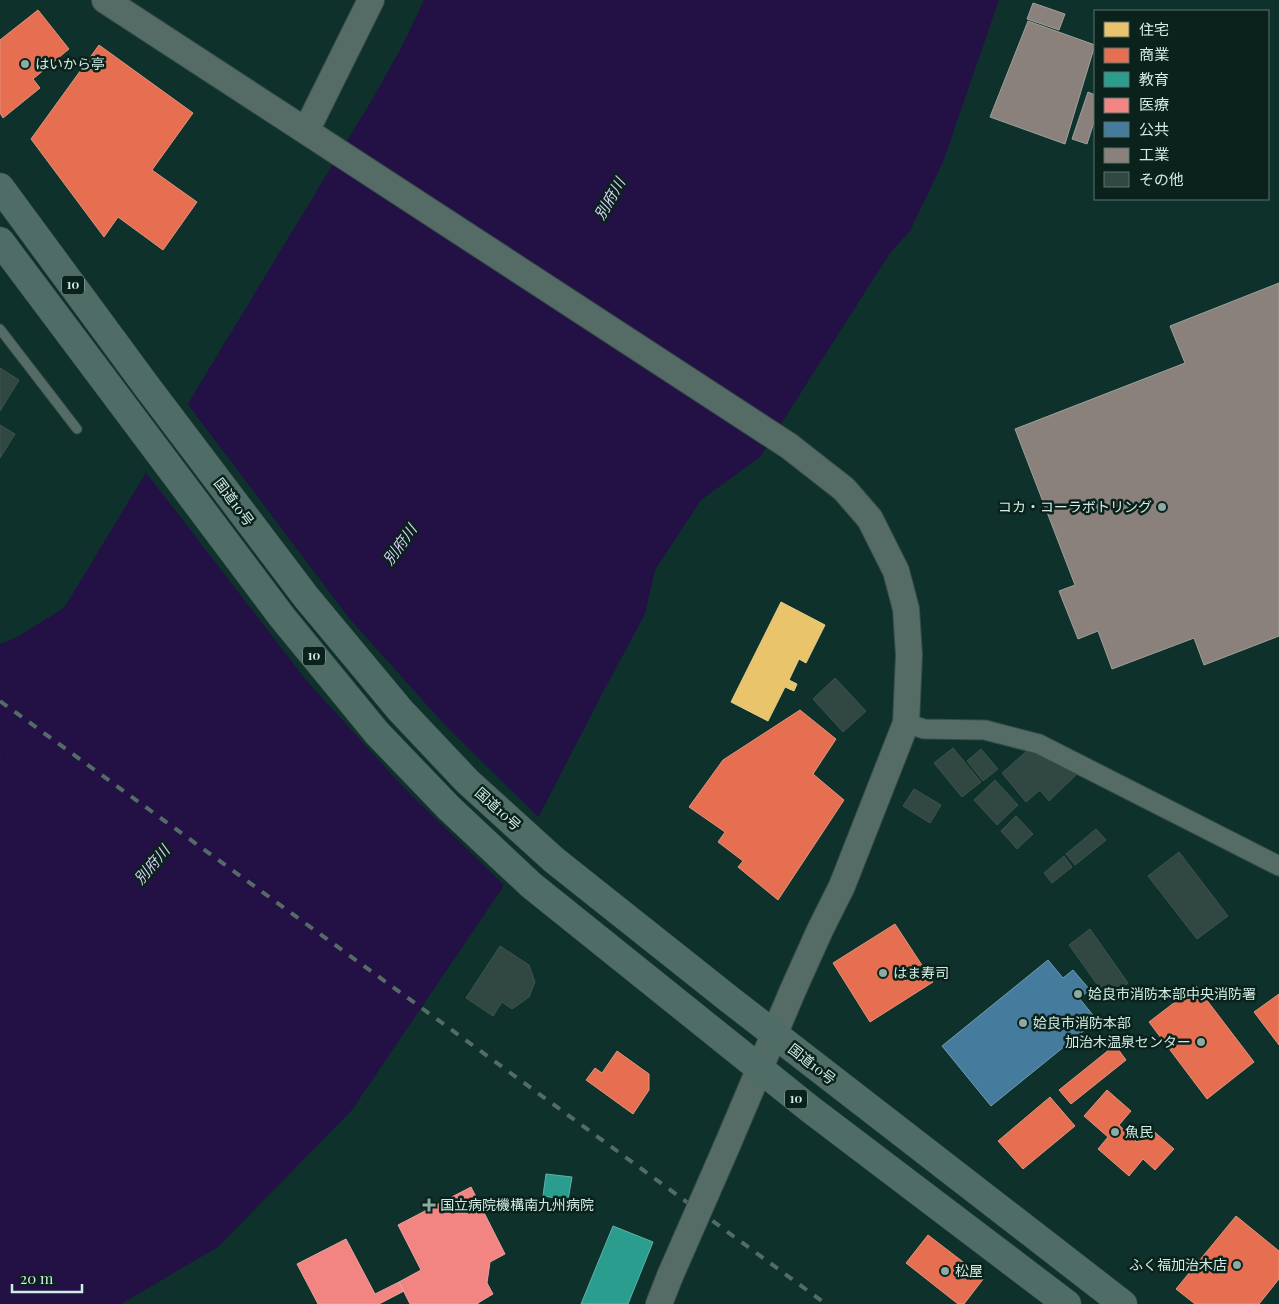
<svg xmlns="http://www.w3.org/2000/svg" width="1279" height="1304" viewBox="0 0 1279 1304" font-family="'Playfair Display','Noto Sans JP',serif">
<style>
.water{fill:#231146}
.pier{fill:#0f312b}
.homes{fill:#e9c46a;stroke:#e2d08e}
.shops{fill:#e76f51;stroke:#e0947d}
.schools{fill:#2a9d8f;stroke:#5cb5a8}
.health{fill:#f28482;stroke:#e8a39f}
.public{fill:#457b9d;stroke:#6f9db2}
.industry{fill:#8a817c;stroke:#9fa19b}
.building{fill:#304841;stroke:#3d544c}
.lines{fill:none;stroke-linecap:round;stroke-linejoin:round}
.lane-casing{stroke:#364c47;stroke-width:11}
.street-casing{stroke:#364c47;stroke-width:21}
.secondary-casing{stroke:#364c47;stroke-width:28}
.highway-casing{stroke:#364c47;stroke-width:29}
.lane{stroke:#556c66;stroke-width:9}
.street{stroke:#556c66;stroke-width:19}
.secondary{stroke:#556c66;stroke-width:26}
.highway{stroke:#4f6c66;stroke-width:28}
.rail{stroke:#546c66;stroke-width:4;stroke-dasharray:9 9;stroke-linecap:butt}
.secondary-bridge-casing{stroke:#364c47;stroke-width:28;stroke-linecap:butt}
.secondary-bridge{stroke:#556c66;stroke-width:26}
.poi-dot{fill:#8caba3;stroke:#0b221c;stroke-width:2}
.labels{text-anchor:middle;stroke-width:5;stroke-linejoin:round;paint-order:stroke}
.shield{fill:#0b221c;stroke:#95afa7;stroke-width:1}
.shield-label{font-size:12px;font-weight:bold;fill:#d0ece3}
.poi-label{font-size:14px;fill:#d0ece3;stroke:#0b221c;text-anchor:start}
.street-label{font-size:14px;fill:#d0ece3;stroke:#0b221c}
.water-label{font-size:15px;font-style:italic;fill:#d7cff5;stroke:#0b221c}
</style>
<rect width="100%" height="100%" fill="#0f312b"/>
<path class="water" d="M424,0H999L943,162L910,231L890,253L760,457L701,500L655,570L645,614L601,696L501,890L352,1110L218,1247L121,1304H0V758L1,756L0,754V644L19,636L64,608L370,103L401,48Z"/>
<path class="pier" d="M186,402L349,618L443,723L540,819L506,887L403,787L307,681L144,470Z"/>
<path class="homes" d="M781,602L825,625L806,663L799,659L789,680L797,684L794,691L785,687L768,721L731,702Z"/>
<path class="shops" d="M38,10L69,49L33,79L40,88L3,118L0,113V40Z
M99,45L193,113L152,170L197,202L163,250L118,217L104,237L31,139Z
M800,710L836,739L813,774L844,800L778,900L738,867L743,861L718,842L725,832L689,807L723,760Z
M895,924L933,982L870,1022L833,963Z
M1196,986L1254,1062L1207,1099L1149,1022Z
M1279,994V1045L1254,1012Z
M1115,1045L1126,1060L1071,1104L1059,1090Z
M617,1051L649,1074V1090L633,1114L586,1080L595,1068L602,1073Z
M1107,1090L1131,1111L1119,1125L1137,1142L1150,1128L1174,1149L1155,1170L1143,1159L1129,1176L1098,1149L1108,1137L1084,1116Z
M1050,1097L1075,1126L1023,1169L998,1141Z
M1236,1216L1279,1251V1279L1259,1304H1195L1176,1289Z
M928,1235L984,1278L964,1304H958L906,1263Z"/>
<path class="schools" d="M546,1174L572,1177L568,1200L543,1196Z
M613,1226L653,1242L628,1304H581Z"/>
<path class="health" d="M471,1187L505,1254L490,1262L487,1283L493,1294L478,1303V1304H410L399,1282L421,1270L398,1225Z
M346,1239L375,1294L399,1282L404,1291L379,1304H318L297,1264Z"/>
<path class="public" d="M1048,960L1063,978L1073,970L1090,990L1079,998L1097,1020L991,1106L942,1046Z"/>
<path class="industry" d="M1033,3L1065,14L1059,30L1027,19Z
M1028,21L1095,45L1065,144L990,117Z
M1088,92L1095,95V119L1087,144L1072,139Z
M1279,283V636L1204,665L1194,638L1112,669L1098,631L1078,639L1059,591L1075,585L1015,429L1185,363L1170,326Z"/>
<path class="building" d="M0,368L19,380L0,411Z
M0,425L15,434L0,458Z
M835,678L866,711L843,732L813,699Z
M953,748L981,782L962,797L934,763Z
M981,749L998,769L983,781L967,761Z
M1028,750L1077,774L1049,801L1040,790L1026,802L1002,773Z
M995,780L1018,805L997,825L974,800Z
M914,789L941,805L930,823L903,806Z
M1016,816L1033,834L1017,849L1001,831Z
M1096,829L1106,840L1075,865L1066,854Z
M1179,852L1228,916L1197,939L1148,876Z
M1064,856L1072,867L1052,883L1044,873Z
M1090,929L1128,983L1107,998L1069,945Z
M500,946L529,965L535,982L529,997L512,1009L502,1002L493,1016L466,998Z"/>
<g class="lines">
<defs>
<path id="lane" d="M0,329L77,429"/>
<path id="street" d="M906,723L924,729L985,730L1039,744L1279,866"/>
<path id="secondary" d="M105,0L789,446L844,489L870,519L896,571L906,609L909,655L906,723L842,886L820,930L793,990L726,1148
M306,131L371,0
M659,1304L670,1276"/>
<path id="highway" d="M0,187L145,384L306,597L400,710L467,781L554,860L729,999L1123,1304
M0,241L282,617L377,733L449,808L531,885L810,1109L1067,1304"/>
</defs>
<use href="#lane" class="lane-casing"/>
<use href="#street" class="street-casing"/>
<use href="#secondary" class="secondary-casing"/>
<use href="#highway" class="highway-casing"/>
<use href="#lane" class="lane"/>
<use href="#street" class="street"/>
<use href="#secondary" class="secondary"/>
<use href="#highway" class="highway"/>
<path class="rail" d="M0,701L445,1025L826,1304"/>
<defs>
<path id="secondary-bridge" d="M670,1276L726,1148"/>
</defs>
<use href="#secondary-bridge" class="secondary-bridge-casing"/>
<use href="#secondary-bridge" class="secondary-bridge"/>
</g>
<g class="poi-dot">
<circle cx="25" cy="64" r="5"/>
<circle cx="1162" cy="507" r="5"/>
<circle cx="883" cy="973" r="5"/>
<circle cx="1078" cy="994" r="5"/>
<circle cx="1023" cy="1023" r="5"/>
<circle cx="1201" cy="1042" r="5"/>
<circle cx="1115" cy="1132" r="5"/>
<path d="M426.5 1197.5h5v5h5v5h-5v5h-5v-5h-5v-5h5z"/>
<circle cx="1237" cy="1265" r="5"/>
<circle cx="945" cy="1271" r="5"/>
</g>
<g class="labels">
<g class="shield">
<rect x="62" y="275.5" width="22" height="19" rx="4"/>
<rect x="303" y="646.5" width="22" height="19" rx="4"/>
<rect x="785" y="1089.5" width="22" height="19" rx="4"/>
</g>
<g class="shield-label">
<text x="73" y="289">10</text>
<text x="314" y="660">10</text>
<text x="796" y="1103">10</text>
</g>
<g class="poi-label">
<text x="35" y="69">はいから亭</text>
<text x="1152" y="512" text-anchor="end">コカ・コーラボトリング</text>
<text x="893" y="978">はま寿司</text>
<text x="1088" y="999">姶良市消防本部中央消防署</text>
<text x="1033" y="1028">姶良市消防本部</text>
<text x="1191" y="1047" text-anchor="end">加治木温泉センター</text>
<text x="1125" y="1137">魚民</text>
<text x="440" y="1210">国立病院機構南九州病院</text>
<text x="1227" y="1270" text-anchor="end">ふく福加治木店</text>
<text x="955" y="1276">松屋</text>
</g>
<g class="street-label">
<text transform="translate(234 502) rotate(53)" y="5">国道10号</text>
<text transform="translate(498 809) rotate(42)" y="5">国道10号</text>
<text transform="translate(812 1064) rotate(38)" y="5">国道10号</text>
</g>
<g class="water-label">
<text transform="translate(610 199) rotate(-60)" y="5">別府川</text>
<text transform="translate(400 545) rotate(-54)" y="5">別府川</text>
<text transform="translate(152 865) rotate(-50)" y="5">別府川</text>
</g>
</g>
<rect x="1094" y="10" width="175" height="190" fill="#0b221c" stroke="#5a736c"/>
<rect x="1104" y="22" width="25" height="15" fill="#e9c46a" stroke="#5a736c"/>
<text x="1139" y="35" font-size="15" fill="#d0ece3">住宅</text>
<rect x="1104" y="48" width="25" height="15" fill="#e76f51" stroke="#5a736c"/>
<text x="1139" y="60" font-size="15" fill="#d0ece3">商業</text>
<rect x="1104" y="72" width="25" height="15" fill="#2a9d8f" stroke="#5a736c"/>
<text x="1139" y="85" font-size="15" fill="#d0ece3">教育</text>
<rect x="1104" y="98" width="25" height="15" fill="#f28482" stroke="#5a736c"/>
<text x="1139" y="110" font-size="15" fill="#d0ece3">医療</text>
<rect x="1104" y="122" width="25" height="15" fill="#457b9d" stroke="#5a736c"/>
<text x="1139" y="135" font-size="15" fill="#d0ece3">公共</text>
<rect x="1104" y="148" width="25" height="15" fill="#8a817c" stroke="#5a736c"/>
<text x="1139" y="160" font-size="15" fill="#d0ece3">工業</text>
<rect x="1104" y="172" width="25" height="15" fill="#304841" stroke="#5a736c"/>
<text x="1139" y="185" font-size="15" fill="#d0ece3">その他</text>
<path d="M12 1284v8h70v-8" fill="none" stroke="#d0ece3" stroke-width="2.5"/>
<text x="20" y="1284" font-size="15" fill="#d0ece3" stroke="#0b221c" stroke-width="4" paint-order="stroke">20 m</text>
</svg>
